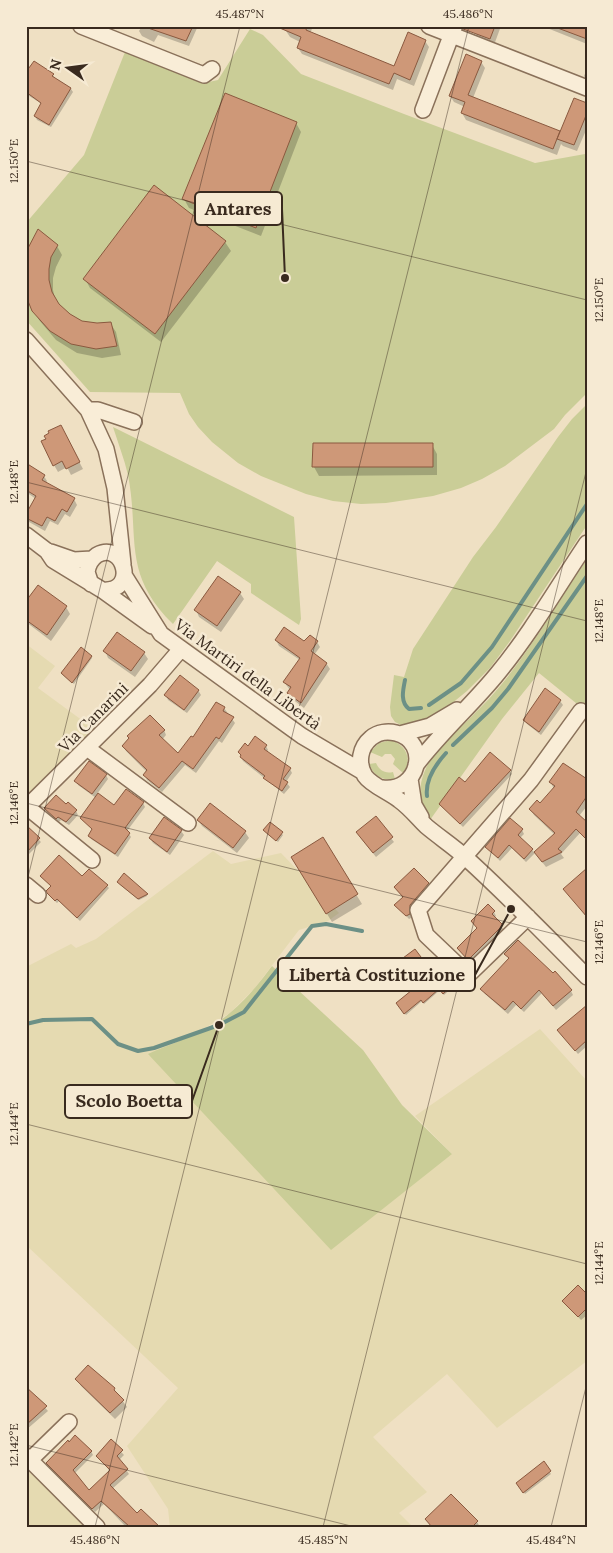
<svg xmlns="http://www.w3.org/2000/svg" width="613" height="1553" viewBox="0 0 613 1553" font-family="Lora,serif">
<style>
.farmland{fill:#e5dab1}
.green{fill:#cacd97}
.shadow{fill:#0003}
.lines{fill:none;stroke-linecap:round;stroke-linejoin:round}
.stream{stroke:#6c9086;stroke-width:4}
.building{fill:#ce9878;stroke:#8a593f}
.minor-casing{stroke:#8a715a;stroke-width:18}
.minor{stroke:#f9edd7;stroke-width:15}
.ticks{fill:none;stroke:#392a1e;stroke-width:1;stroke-opacity:0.45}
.labels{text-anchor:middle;stroke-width:5;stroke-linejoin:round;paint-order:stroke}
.street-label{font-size:16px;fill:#392a1e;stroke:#f6ead3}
.leader{fill:none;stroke:#392a1e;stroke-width:2}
.callout-dot{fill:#392a1e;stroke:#f6ead3;stroke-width:2}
.callout{fill:#f6ead3;stroke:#392a1e;stroke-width:2}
.callout-label{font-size:18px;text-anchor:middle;font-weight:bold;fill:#392a1e}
.neatline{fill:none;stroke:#392a1e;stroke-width:2}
.ticks-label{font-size:12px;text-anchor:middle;fill:#392a1e}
</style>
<rect width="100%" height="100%" fill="#efe0c3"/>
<path class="farmland" d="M26,644L55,666L38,688L94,729L26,797Z
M213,851L231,864L281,853L339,913L328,921L299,930L254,989L230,1013L195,1034L148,1055L452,1154L415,1116L540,1029L587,1081V1361L497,1428L447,1374L373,1437L427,1492L399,1513L413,1527H170L168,1509L127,1446L178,1388L26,1245V967L71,944L76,948L96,939Z
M26,1463L90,1527H26Z"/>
<path class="green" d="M250,29L263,35L301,74L404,114L535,163L585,154L587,152V393L565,415L554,429L505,466L482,479L461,488L433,496L386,503L361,504L333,501L306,494L261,476L238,463L212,442L198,427L189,414L180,393L90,392L26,320V223L84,155L125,52L204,83L218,80Z
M587,404V525L510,641L490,668L467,691L445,709L425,721L403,726L395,722L391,716L390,707L394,675L404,677L413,649L473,557L496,527L558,437L572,419Z
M113,427L294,517L301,619L299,625L251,593V584L217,561L173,624C121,573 140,537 128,475C124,458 118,443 113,427Z
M587,559V712L539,673L502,719L430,820C421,804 417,791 424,773C433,748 457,732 475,713C484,704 493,695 501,685C533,646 559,601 587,559Z
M391,740C406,745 413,759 403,773L393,764L395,759L391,754H385L382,757L370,752L379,743Z
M376,763C379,770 385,774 393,772L395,779C382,781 374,776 369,764Z
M272,966L363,1050L402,1105L452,1154L331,1250L148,1054C173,1043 211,1030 231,1012C247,999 260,982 272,966Z"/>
<path class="shadow" d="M142,26H198L189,46L158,35L154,42L142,36L139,31Z
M287,26H313L310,34L395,68L425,41L429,47L414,86L397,79L393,90L302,54L298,48L300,42L290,37L286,31Z
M477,26H501L494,45L479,39L475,33Z
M542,26H587V44Z
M481,62L485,68L473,98L560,132L561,134L587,104V128L577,151L563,146L561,144L557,155L466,120L462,113L465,107L454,102L450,96Z
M587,69V81L584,76Z
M26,74L53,75L55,78L71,89L73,92L51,127L37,120L35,116L42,104L26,94Z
M296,123L301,132L261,236L189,208L184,199Z
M225,242L231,251L161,342L90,288L85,279Z
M57,246L62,255L56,267L53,278V290L56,302L69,315L82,322L97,325L110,323L116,332L121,355L102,358L77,353L56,340L39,320L27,294Z
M64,433L83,469L71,475L67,467L58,472L54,465Z
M432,445L437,454V475L319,476L314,467Z
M26,466L44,476L47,481L46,483L74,499L77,505L70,517L65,514L58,525L50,521L45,531L29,522L26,517L36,499L26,492Z
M240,593L244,599L221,632L199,617L196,610Z
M26,604L66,607L70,614L51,641L26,622Z
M276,640L304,643L317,642L320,647L314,655L326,663L330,669L304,708L291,698L288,693L290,690L284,682L300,660L279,646Z
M105,651L144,653L148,659L135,677L108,658Z
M91,656L92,658L74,684L63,675Z
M198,690L201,695L187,713L168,700L166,695Z
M560,701L563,705L541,735L527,724L524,720Z
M224,708L235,723L222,743L219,741L196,773L185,765L162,792L147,780L145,775L147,772L126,751L123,746L164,730L166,735L162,740L178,755Z
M266,746L268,750L267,752L290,769L292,773L286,782L290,787L284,794L243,761L239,752L248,747Z
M510,771L512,774L463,827L440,804L465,784Z
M106,775L108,779L97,794L114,806L126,790L143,803L145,807L127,831L131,837L118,857L91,839L89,836L93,830L81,818L96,798L78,785L76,781Z
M587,777V806L579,816L587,823V840L580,833L561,854L564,858L546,867L539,858L555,835L534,815L531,810L540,805L554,789L551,783L585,780Z
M66,806L76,811L78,815L69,825L61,820L59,822L48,813L45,809Z
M375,818L394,842L376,857L360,837Z
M198,820L245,832L249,838L237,853L202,826Z
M270,824L283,835L278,842L264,830Z
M26,827L41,842L26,857Z
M522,830L524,834L520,838L535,853L526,862L512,848L500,861L487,847Z
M181,831L184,835L170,855L153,843L150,838Z
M322,839L362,904L332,922L292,857Z
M587,872V917L564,889Z
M41,876L82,878L107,886L109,888L80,921L59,901L57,903L50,896L48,891L52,887Z
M119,884L147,894V896L139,900Z
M428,884L430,888L412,909L411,918L409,919L396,905L404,898L395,888Z
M488,906L494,912L496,916L494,918L504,930L471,963L458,948L478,929Z
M506,954L571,991L573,995L556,1010L542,993L524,1012L516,1005L508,1014L485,994L482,989L509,959Z
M453,984L454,986L444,995L440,990L424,1004L422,1001L406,1015L398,1005L413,991Z
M587,1012V1046L578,1054L561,1034Z
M587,1296V1315L581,1320L564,1301Z
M77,1379L114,1389L127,1407L115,1419L81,1386Z
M26,1386L48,1411L26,1430Z
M111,1441L124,1455L119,1460L129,1474L112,1489L137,1515L156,1527H126L104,1504L95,1512L47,1463L91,1451L93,1455L74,1474L89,1492L110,1471L97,1456Z
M543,1463L551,1474L525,1494L518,1483Z
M451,1495L477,1522L480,1527H431L427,1520Z"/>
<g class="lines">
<path class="stream" d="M405,680C403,690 400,702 409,709L421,708
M429,705L461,683L492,647L587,504
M453,745L492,708L508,689L587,576
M427,796C425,780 436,764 446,753
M26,1024L43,1020L92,1019L118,1044L138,1051L154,1048L219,1025L244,1012L312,926L326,924L362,931"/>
</g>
<path class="building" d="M148,26H193L186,41L148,28Z
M275,26H307L306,30L394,66L408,32L426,40L410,80L394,73L389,84L297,48L301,37Z
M463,26H495L490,39L463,29Z
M555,26H587V39L555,27Z
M466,54L482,61L468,95L560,131L553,149L461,113L465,102L449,96Z
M34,61L54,74L52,76L71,88L49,125L34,116L41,103L26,92V72Z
M225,93L297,122L256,228L182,199Z
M574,98L587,103V113L574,145L557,139Z
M154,185L226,241L155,334L83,279Z
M38,229L58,245L51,257L49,269V280L52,292L59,304L70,314L82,321L97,323L111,322L117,346L96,349L71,344L50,331L32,311L26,296V252Z
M61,425L80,462L66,469L62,461L53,466L41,441L46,439L44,436L49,433L48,431Z
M313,443H433V467H312Z
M26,463L45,475L42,480L75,498L67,512L62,509L55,521L47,517L42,526L26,518V514L36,496L26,490Z
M218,576L241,592L217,626L194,610Z
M38,585L67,606L47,635L26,620V601Z
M284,627L304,641L310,635L318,641L311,651L327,663L301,703L287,693L291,687L283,682L300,658L275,640Z
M117,632L145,652L131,671L103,651Z
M81,647L92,656L72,683L61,673Z
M180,675L199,690L184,710L164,695Z
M545,688L561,700L539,732L523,720Z
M216,702L225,707L223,711L234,717L219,739L216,737L193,769L182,761L159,788L143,775L147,770L122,746L129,738L127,736L150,715L165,730L159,735L178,753L191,736L193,737Z
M255,736L267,745L264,749L291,768L283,779L288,782L282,791L263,778L265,776L240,757L241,755L238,752L245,743L248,746Z
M490,752L511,770L460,824L439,804L459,777L465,782Z
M89,761L107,774L92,794L74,781Z
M563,763L587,779V796L576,812L587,822V840L576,829L558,849L562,852L542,862L534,852L555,833L529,809L537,800L540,803L555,786L549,782Z
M126,789L144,802L125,828L130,833L115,854L88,836L92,829L80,818L98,793L114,805Z
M56,795L66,804L68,802L77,810L66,822L58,817L56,819L44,808Z
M210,803L246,831L233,848L197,820Z
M376,816L393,837L373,853L356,832Z
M164,817L182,830L167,852L149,838Z
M510,818L523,829L518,835L533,849L524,859L509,845L498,858L485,847Z
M270,822L283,832L276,841L263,830Z
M26,825L40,838L26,853Z
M323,837L358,894L326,914L291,857Z
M59,855L82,876L89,869L108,885L77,918L57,899L55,901L47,893L46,891L51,886L40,876Z
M414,868L429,883L410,905V914L406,916L394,905L403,897L394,887Z
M587,868V917L563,889Z
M124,873L148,894L138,899L117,882Z
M488,904L495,911L492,914L503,925L468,960L457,948L477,928L471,921Z
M518,940L553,973L555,971L572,990L553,1006L539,990L521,1009L513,1001L505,1010L480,989L509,958L504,954Z
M415,949L427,965L433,959L454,984L443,994L439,989L423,1003L421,1000L404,1014L396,1003L412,990L406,984L416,975L403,958Z
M587,1005V1040L575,1051L557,1030Z
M578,1285L587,1294V1308L578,1317L562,1301Z
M88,1365L115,1388L114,1390L124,1400L110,1413L75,1379Z
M26,1387L47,1406L26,1425Z
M75,1435L92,1451L73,1470L89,1490L110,1470L96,1456L111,1439L123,1450L117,1456L128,1469L110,1485L137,1513L141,1509L160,1527H130L101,1501L92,1509L46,1463L68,1440L69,1442Z
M544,1461L551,1471L523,1493L516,1483Z
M451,1494L478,1521L472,1527H432L425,1519Z"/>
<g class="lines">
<defs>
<path id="minor" d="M81,26L204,75L212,69
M429,26L587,88
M423,110L454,28
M26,340L88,410L106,449L115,488L123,564
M88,410H98L134,422
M26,535L47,551L53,560L102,590L152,626
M51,552L74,560L92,559
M124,575L161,634L302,736L363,772
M91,584L87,572C88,565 91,559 97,555C124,540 139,593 102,590
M400,734L430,726L457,710
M87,748L188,823
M416,765C441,732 472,705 498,673C531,633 558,586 587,543
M410,779L414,805L421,817
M382,788C419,793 431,742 396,733C388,731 378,732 371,738C360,747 357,763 365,776C371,785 389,792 399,800C409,807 417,817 426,826C439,837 453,846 465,857C507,895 547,936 587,977
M27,807L92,860
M26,808L150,685L181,649
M26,885L38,895
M528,917L468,975L426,935L418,910L531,780L581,711
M26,1456L97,1527
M30,1460L69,1422"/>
</defs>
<use href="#minor" class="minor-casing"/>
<use href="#minor" class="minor"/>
</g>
<path class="ticks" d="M26,161L587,300M26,482L587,621M26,803L587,942M26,885L240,26M26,1124L587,1264M26,1445L355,1527M95,1527L469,26M323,1527L587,468M551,1527L587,1383"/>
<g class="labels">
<g class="street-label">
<text transform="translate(248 674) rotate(36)" y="6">Via Martiri della Libertà</text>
<text transform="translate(93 717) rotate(-45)" y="6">Via Canarini</text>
</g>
</g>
<path class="leader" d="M285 278L282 209M511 909L475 975M219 1025L192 1101"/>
<g class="callout-dot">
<circle cx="285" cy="278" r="5"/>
<circle cx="511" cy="909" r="5"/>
<circle cx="219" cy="1025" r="5"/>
</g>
<g class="callout">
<rect x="195" y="192" width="87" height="33" rx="5"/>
<rect x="278" y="958" width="197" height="33" rx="5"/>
<rect x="65" y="1085" width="127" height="33" rx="5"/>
</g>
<g class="callout-label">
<text x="238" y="215">Antares</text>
<text x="377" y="981">Libertà Costituzione</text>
<text x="129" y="1107">Scolo Boetta</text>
</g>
<rect width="613" height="1553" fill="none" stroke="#f6ead3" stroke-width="55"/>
<g transform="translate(68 68) rotate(284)" stroke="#f6ead3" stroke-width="4" paint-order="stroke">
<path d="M0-4L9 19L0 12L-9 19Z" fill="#392a1e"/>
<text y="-8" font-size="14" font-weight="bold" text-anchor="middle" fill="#392a1e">N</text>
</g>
<rect x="28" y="28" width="558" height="1498" class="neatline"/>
<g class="ticks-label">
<text x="240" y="18">45.487°N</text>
<text x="468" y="18">45.486°N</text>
<text transform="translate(14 161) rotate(-90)" y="4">12.150°E</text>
<text transform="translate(599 300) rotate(-90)" y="4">12.150°E</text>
<text transform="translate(14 482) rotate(-90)" y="4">12.148°E</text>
<text transform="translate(599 621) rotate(-90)" y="4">12.148°E</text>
<text transform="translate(14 803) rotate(-90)" y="4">12.146°E</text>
<text transform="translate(599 942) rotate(-90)" y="4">12.146°E</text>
<text transform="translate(14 1124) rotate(-90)" y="4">12.144°E</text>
<text transform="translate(599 1263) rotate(-90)" y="4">12.144°E</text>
<text transform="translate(14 1445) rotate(-90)" y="4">12.142°E</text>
<text x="95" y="1544">45.486°N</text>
<text x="323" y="1544">45.485°N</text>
<text x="551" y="1544">45.484°N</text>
</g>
</svg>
